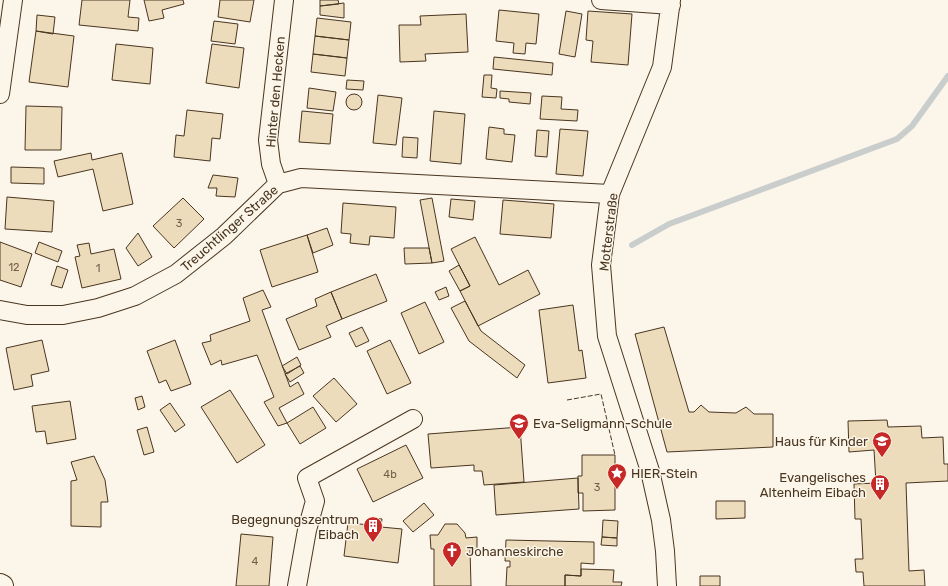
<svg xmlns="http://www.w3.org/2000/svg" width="948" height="586" viewBox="0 0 948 586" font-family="Rubik,sans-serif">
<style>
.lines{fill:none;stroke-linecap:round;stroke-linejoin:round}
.stream{stroke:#c9cecd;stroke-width:6}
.building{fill:#ecdcbc;stroke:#4a3520}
.street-casing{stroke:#4a3520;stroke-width:20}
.primary-casing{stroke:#4a3520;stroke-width:24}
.street{stroke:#fbf6e9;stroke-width:18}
.primary{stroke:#fbf6e9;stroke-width:22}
.fence{stroke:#4a3520;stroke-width:1;stroke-dasharray:5 2;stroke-linecap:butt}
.labels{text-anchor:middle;stroke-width:3;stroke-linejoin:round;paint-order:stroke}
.number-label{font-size:11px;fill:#725f47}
.street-label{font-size:13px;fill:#4a3520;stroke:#fbf6e9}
.poi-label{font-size:13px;fill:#4a3520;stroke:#fbf6e9;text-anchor:start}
</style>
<rect width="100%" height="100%" fill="#fbf6e9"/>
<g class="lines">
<path class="stream" d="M632,245L669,224L897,139L912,126L948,76"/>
</g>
<path class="building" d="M82,0H130L128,17L139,18L138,31L79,25Z
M144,0H183L184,4L162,10L164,18L149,21Z
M220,0H254L250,22L218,17Z
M320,0H338L339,4L320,6Z
M344,3V18L320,15V6Z
M499,10L539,14L536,44L526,43L525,54L513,53L514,43L496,41Z
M566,11L582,14L575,57L559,54Z
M588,11L632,14L628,65L591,62L593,41L586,40Z
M466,14L468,52L425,54L426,61L400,62L399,25H421L420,16Z
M37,15L55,17L53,34L36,31Z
M317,18L351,22L349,40L315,36Z
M214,21L238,24L235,44L211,41Z
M36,31L74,36L68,87L29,82Z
M315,36L349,40L347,58L313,54Z
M116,44L153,48L150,84L112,80Z
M212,44L244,48L239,88L206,83Z
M313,54L347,58L345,76L311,72Z
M494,57L553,63L552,75L493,69Z
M484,75H492L491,88L497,89L496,98L482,97Z
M347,80L364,81L363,90L346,89Z
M309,88L336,92L333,111L307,108Z
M500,91L531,93L530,104L509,102V99L500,98Z
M346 102a8 8 0 1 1 16 0a8 8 0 1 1-16 0Z
M378,95L402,98L396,145L373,143Z
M542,96L562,97L561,109L578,110L577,121L540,119Z
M26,106L62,107L61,150H25Z
M187,110L223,114L220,139L212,138L210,161L174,157L176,135L184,136Z
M302,111L333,114L330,144L299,142Z
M434,111L465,114L461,164L430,161Z
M489,127L504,129V134L515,135L512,162L486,159Z
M560,129L588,131L583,176L556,174Z
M537,130L549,131L547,157L535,156Z
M403,137L418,138L417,158L402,157Z
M91,153L92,160L122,153L133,204L103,211L93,169L58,177L54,161Z
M11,167L44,168V184L11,183Z
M213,175L238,178L235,197L216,196L217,188H208Z
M7,197L54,201L52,232L5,229Z
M183,198L204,219L174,248L153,226Z
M432,198L444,261L432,263L420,200Z
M451,199L475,201L473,220L449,217Z
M503,200L554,204L551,238L500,234Z
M343,203L396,207L394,238L370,236L369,245L350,243L351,234L341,233Z
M327,228L333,245L313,253L307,235Z
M138,233L152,257L138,266L126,248Z
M307,235L318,272L272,287L260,250Z
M475,237L499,285L528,270L540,294L478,326L460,291L470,286L451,249Z
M0,242L32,254L21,287L0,280Z
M39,242L62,251L58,262L35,253Z
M89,243L91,254L114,249L121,279L82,288L75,257L80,256L77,245Z
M404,248H429L432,263L405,264Z
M459,265L470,286L460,291L449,271Z
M57,266L68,270L62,288L51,285Z
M376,274L387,301L342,319L331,292Z
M446,287L449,296L439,300L435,292Z
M263,290L271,307L262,310L290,387L298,382L304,394L279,408L287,423L278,426L264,402L274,397L257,355L222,365L221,360L211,365L202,343L211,341L210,335L250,321L243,298Z
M331,292L342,319L326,326L331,337L299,350L286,319L317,306L315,299Z
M465,301L481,331L525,365L517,378L469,341L451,308Z
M425,302L444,342L419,354L401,313Z
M573,305L579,351L582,350L586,378L548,383L539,310Z
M362,327L369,341L356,347L349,333Z
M664,327L689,412H694L701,405L709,412L736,413L746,407L754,414H773V447L667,452L635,334Z
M42,340L49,371L31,375L33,386L14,390L6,348Z
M175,340L191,384L171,391L166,380L159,383L147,351Z
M390,340L411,383L387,394L367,351Z
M297,357L301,365L287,374L282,366Z
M300,366L304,373L290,382L285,374Z
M334,378L357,404L336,422L313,396Z
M230,390L265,445L237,463L201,407Z
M142,396L145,407L138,410L135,398Z
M70,401L76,439L47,444L45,431L36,432L32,406Z
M170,403L185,425L175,432L160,410Z
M313,407L326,428L300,444L287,423Z
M887,420L888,427L921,426L922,438L943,437L944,464H948V481L906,483L909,571L924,570L925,586H864L863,572H856L855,559H863L861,519H855L854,484L876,483L874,450L849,452L848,421Z
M147,427L154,452L144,455L137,430Z
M520,427L524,482L484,485L482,471H474V465L431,468L428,434Z
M406,445L423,478L373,502L357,469Z
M582,455H615V510L583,511V493H578V476H582Z
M94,456L105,480L108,502H101V527L71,526V481L77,480L71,462Z
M578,478L579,509L496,515L494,485Z
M716,501H745V518L716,519Z
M424,503L434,515L413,532L403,521Z
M372,518L382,519L381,527L402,529L398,563L344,556L348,523L371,525Z
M603,520L618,521L617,538L602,537Z
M445,524H457L465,533L466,538L477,537V549H470L471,586H434V549H431L430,535H438Z
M241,534L273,537L269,586H236Z
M602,537L617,538V546L601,545Z
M506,540L594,542V564L581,563V576L565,575V586H506L507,567H510V561H505Z
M581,569L614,570L613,582H622L621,586H565V575L581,576Z
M700,576H720V586H700Z"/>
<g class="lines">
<defs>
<path id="street" d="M601,0L671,5
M0,94L13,0
M278,184L271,164L268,140L284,0
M0,310L27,315H63L98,308L135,296L176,274L224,236L278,184L301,178L610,194
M297,586L307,530L315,501L307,478L413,419
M667,586L665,551L661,520L650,471L607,336L601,265L610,194L662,67L671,0"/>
<path id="primary" d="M0,585L2,586"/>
</defs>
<use href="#street" class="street-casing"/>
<use href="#primary" class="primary-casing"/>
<use href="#street" class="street"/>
<use href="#primary" class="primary"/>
<path class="fence" d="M567,400L601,394L615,455"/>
</g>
<defs>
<symbol id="school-pin" viewBox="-11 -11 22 30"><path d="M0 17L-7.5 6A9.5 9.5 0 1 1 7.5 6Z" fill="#c62828" stroke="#fbf6e9"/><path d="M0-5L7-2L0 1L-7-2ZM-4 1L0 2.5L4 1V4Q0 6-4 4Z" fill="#fff"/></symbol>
<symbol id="sight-pin" viewBox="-11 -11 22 30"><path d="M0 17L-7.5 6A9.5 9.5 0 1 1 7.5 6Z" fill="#c62828" stroke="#fbf6e9"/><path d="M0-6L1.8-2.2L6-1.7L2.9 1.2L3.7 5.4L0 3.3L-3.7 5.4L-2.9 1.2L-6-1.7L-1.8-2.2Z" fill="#fff"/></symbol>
<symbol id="building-pin" viewBox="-11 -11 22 30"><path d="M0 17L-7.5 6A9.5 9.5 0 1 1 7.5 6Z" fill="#c62828" stroke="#fbf6e9"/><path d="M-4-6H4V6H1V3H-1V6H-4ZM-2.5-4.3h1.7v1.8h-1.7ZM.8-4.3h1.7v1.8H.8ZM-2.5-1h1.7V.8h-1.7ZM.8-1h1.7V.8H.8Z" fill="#fff"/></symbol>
<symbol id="church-pin" viewBox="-11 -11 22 30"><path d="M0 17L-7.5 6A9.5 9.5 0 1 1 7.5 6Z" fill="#c62828" stroke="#fbf6e9"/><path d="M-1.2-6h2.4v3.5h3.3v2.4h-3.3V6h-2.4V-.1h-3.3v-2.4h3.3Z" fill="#fff"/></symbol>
</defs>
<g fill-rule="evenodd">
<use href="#school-pin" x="508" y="412" width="22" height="30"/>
<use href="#school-pin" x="871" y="430" width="22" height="30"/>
<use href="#sight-pin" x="606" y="462" width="22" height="30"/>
<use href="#building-pin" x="869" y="473" width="22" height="30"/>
<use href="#building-pin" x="362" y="515" width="22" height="30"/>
<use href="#church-pin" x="441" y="540" width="22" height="30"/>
</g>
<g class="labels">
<g class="number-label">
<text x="179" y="227">3</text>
<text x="14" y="271">12</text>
<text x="98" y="272">1</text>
<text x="390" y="478">4b</text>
<text x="597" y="491">3</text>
<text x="255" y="565">4</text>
</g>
<g class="street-label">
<text transform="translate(275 92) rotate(-85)" y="5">Hinter den Hecken</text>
<text transform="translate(229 228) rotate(-41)" y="5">Treuchtlinger Straße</text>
<text transform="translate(608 232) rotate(-83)" y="5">Motterstraße</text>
</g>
<g class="poi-label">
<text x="533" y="428">Eva-Seligmann-Schule</text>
<text x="868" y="446" text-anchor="end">Haus für Kinder</text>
<text x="631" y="478">HIER-Stein</text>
<text x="866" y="482" text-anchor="end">Evangelisches<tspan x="866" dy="15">Altenheim Eibach</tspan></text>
<text x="359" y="524" text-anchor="end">Begegnungszentrum<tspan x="359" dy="15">Eibach</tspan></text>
<text x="466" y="556">Johanneskirche</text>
</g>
</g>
</svg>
